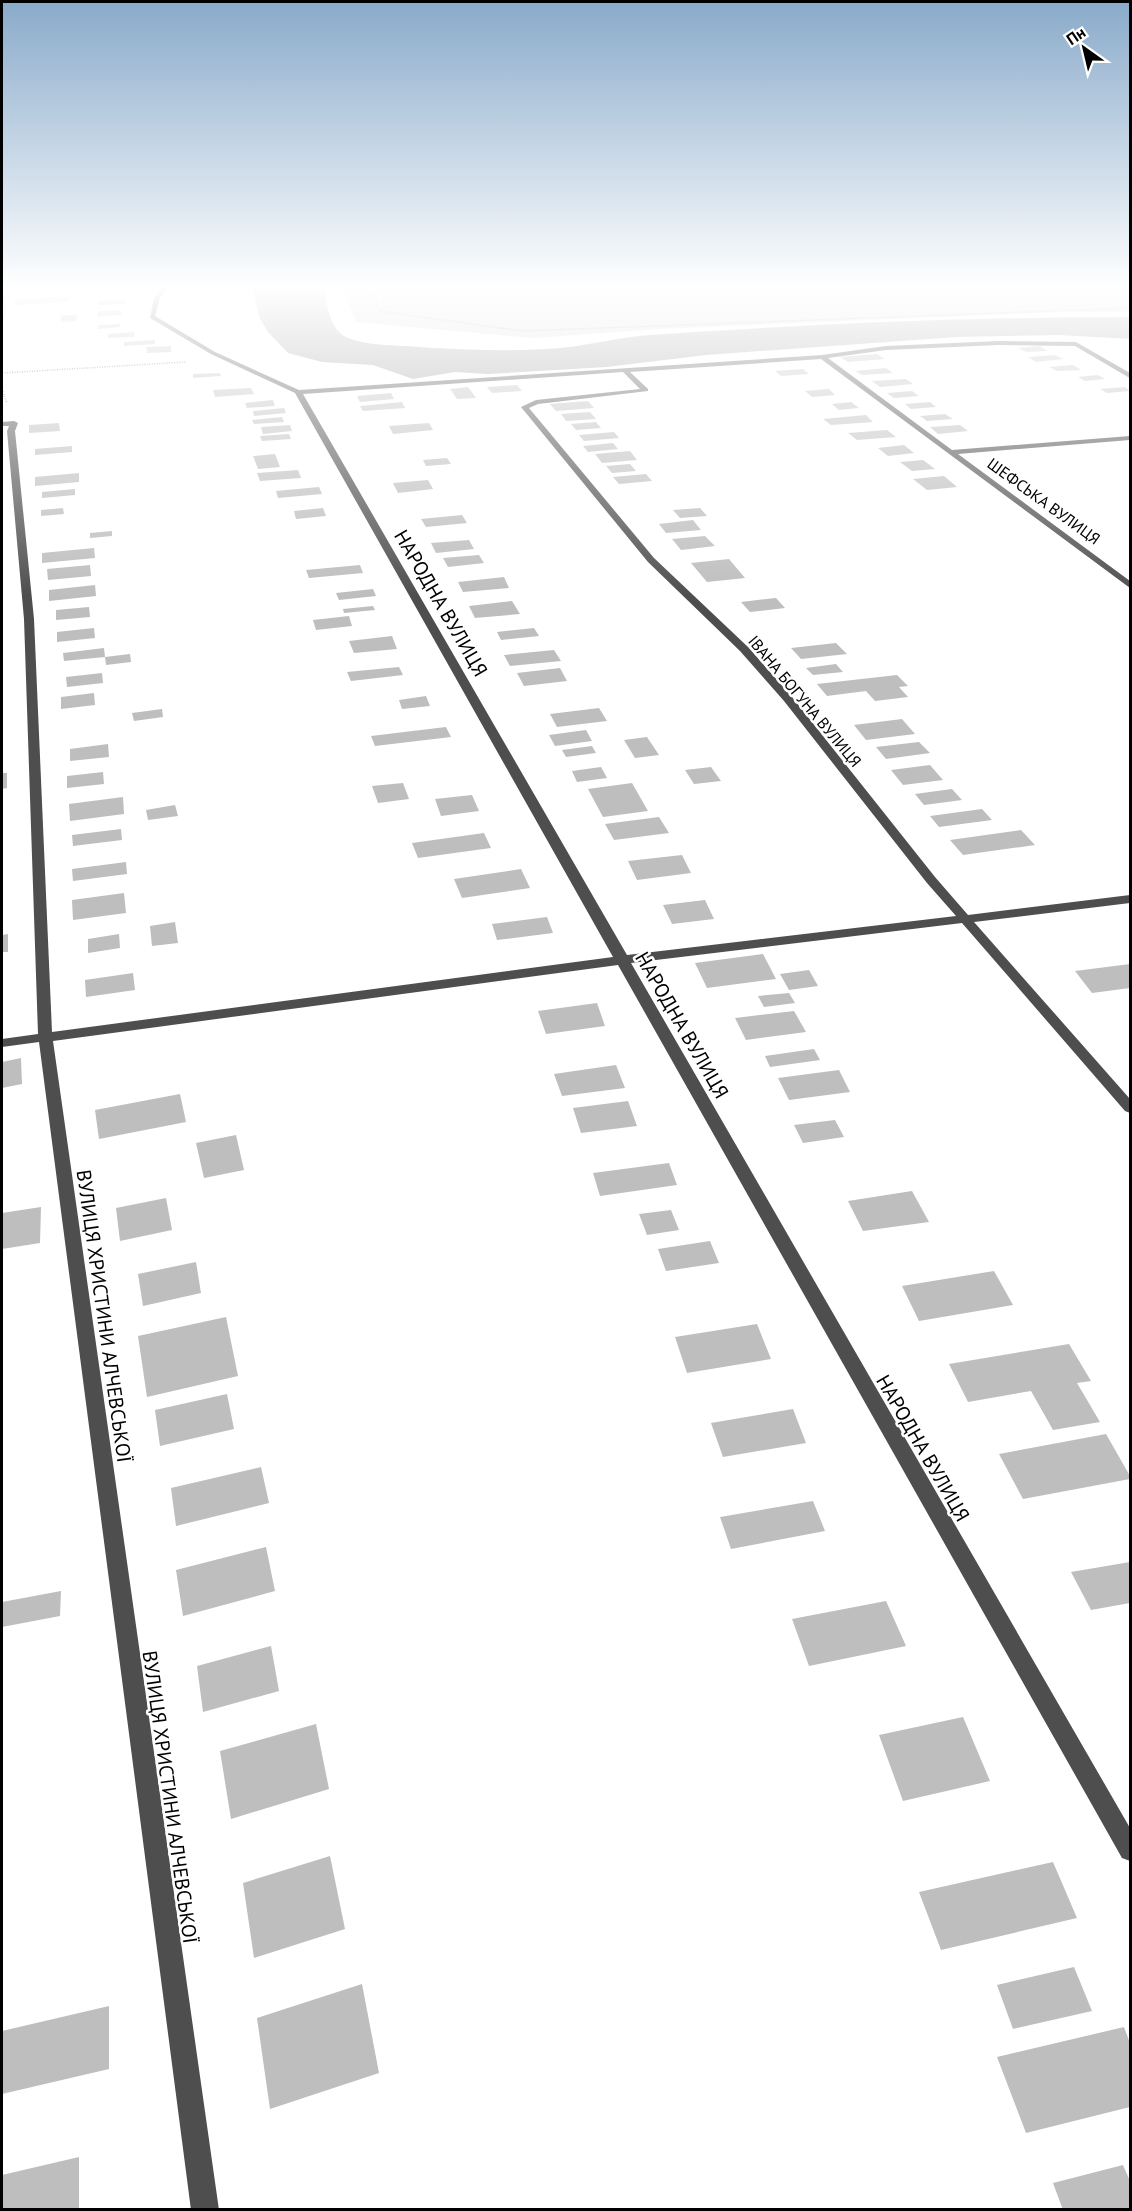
<svg xmlns="http://www.w3.org/2000/svg" width="1132" height="2211" viewBox="0 0 1132 2211" font-family="'PT Sans',sans-serif">
<style>
.green{fill:#d5d5d5}
.water{fill:#9c9c9c}
.building{fill:#bebebe}
.lines{fill:none;stroke-linecap:round;stroke-linejoin:round}
.path{stroke:#707070;stroke-width:1.5;stroke-dasharray:1 1.5;stroke-linecap:butt}
.minor{fill:#4e4e4e;fill-rule:evenodd}
.labels{text-anchor:middle;stroke-width:5;stroke-linejoin:round;paint-order:stroke}
.far-street-label{font-size:16px;fill:#000;stroke:#fff}
.street-label{font-size:20px;fill:#000;stroke:#fff}
</style>
<rect width="100%" height="100%" fill="#fff"/>
<path class="green" d="M342,287H1130V312H1062L658,329L533,338L356,322Z"/>
<path class="water" d="M252,287H324C327,305 329,330 348,338C365,345 388,345 406,346C457,350 510,352 560,348C591,345 620,337 650,335C810,324 971,317 1130,317V339L1059,335L956,337L706,355L606,367L488,374L455,372L413,379L373,365L322,362L288,353L268,332L260,319Z"/>
<path class="building" d="M69,296L68,302L14,305L16,299Z
M125,299V304L98,305L99,301Z
M121,310V315L97,317L98,311Z
M61,315H77L76,321L61,322Z
M120,324V327L98,329V325Z
M134,332V337L108,338V334Z
M155,340V344L124,346V342Z
M171,346V352L147,353L146,347Z
M1040,346L1047,351L1026,352L1018,348Z
M877,354L885,359L848,362L840,357Z
M1055,355L1063,359L1036,362L1028,357Z
M1073,365L1081,370L1057,371L1049,367Z
M886,368L893,373L862,375L855,371Z
M803,369L809,374L781,376L775,371Z
M220,373L221,376L193,378V374Z
M1098,375L1105,379L1085,381L1078,377Z
M906,379L913,384L880,387L872,381Z
M517,385L522,391L492,393L487,387Z
M468,387L476,398L457,399L450,389Z
M1125,387L1130,391L1107,393L1100,389Z
M251,388L254,394L215,397L213,390Z
M829,389L835,395L812,397L805,391Z
M912,391L919,396L894,398L887,393Z
M391,393L394,399L360,402L357,396Z
M273,400L275,406L247,408L245,403Z
M588,401L594,408L556,411L550,404Z
M402,402L405,408L363,411L360,406Z
M851,402L859,408L839,410L832,404Z
M930,402L936,407L911,409L905,404Z
M284,408L286,413L254,416L253,411Z
M590,412L596,419L566,421L561,414Z
M945,414L953,419L927,421L920,416Z
M866,415L873,422L831,425L823,419Z
M282,417L284,422L254,424L252,420Z
M596,422L601,428L576,430L571,424Z
M59,423L60,431L29,433V425Z
M429,423L433,430L393,434L389,426Z
M290,425L292,431L263,434L261,427Z
M960,425L968,431L938,434L930,427Z
M887,430L896,437L857,440L848,433Z
M614,432L619,438L584,441L579,435Z
M289,434L291,439L262,441L260,436Z
M613,443L618,449L588,452L583,446Z
M904,445L914,453L888,456L878,448Z
M72,446V452L35,455V449Z
M630,451L637,460L602,463L595,454Z
M275,454L280,467L258,469L253,456Z
M447,458L451,464L426,466L423,460Z
M923,460L935,469L912,471L900,462Z
M630,464L636,471L612,473L606,466Z
M298,470L301,478L260,481L257,473Z
M79,473V482L35,486V477Z
M646,474L652,481L619,484L613,477Z
M944,476L957,487L927,490L913,479Z
M428,480L433,489L398,493L393,483Z
M319,487L322,494L278,498L276,491Z
M75,489V495L42,498V492Z
M63,508L64,514L41,516V510Z
M323,508L326,516L296,519L294,511Z
M700,508L707,516L680,518L673,510Z
M462,515L467,523L426,527L421,519Z
M693,520L701,530L666,533L659,524Z
M112,531V536L90,538V533Z
M705,536L715,546L681,550L672,539Z
M469,540L474,549L436,553L431,543Z
M94,548L95,558L42,563V553Z
M479,555L484,563L448,567L443,558Z
M729,559L745,578L707,582L691,563Z
M90,565L91,576L48,580L47,569Z
M360,565L363,573L309,578L306,570Z
M504,577L509,588L463,592L458,582Z
M95,585L96,596L49,601V590Z
M373,589L376,596L339,600L336,593Z
M776,598L785,608L750,612L741,602Z
M512,601L520,614L475,618L469,606Z
M373,606L375,610L344,613L343,609Z
M89,607L90,617L56,620V610Z
M349,616L352,626L316,630L313,620Z
M94,628L95,638L57,642V632Z
M534,628L539,636L501,640L497,632Z
M392,636L397,649L354,653L349,641Z
M836,643L847,654L801,659L791,648Z
M104,648L105,657L130,654L131,662L106,665L105,657L64,661L63,653Z
M554,650L561,661L510,666L504,655Z
M836,664L843,672L813,675L806,668Z
M399,667L403,675L351,681L347,672Z
M560,668L567,681L524,686L517,673Z
M102,673L103,683L67,687L66,677Z
M897,675L908,686L899,687L908,697L875,701L866,691L827,696L817,684Z
M94,693L95,705L61,709V697Z
M426,696L430,706L402,709L399,700Z
M599,708L607,721L557,727L550,714Z
M162,709L163,717L134,721L132,713Z
M902,719L915,734L866,740L854,725Z
M446,727L451,737L375,746L371,736Z
M586,730L592,741L555,746L549,735Z
M647,737L659,755L635,758L624,740Z
M919,742L930,753L886,759L876,747Z
M108,744L109,757L70,761V749Z
M592,746L596,753L566,757L562,750Z
M930,765L943,780L903,785L891,770Z
M601,767L607,778L577,782L572,771Z
M711,767L721,781L694,784L685,770Z
M103,772L104,784L67,788V776Z
M2,773H7V788L2,789Z
M403,783L409,799L378,803L372,786Z
M632,783L648,811L603,817L588,789Z
M952,789L962,800L924,805L915,794Z
M472,795L479,811L441,816L435,799Z
M123,797L124,814L70,821L69,804Z
M175,805L178,816L148,820L146,810Z
M982,809L992,820L939,827L930,816Z
M659,817L669,833L614,840L605,824Z
M121,829L122,840L73,846L72,835Z
M1021,830L1035,845L963,855L950,840Z
M484,833L491,848L418,858L412,843Z
M682,855L691,873L637,880L628,861Z
M126,862L127,874L73,881L72,869Z
M521,869L530,888L462,898L454,879Z
M124,893L126,913L73,920L72,900Z
M705,900L714,919L672,924L663,905Z
M547,917L553,933L497,940L492,924Z
M175,922L178,943L152,946L150,926Z
M8,934V952H2V935Z
M119,934L120,948L88,953V939Z
M763,954L776,979L707,988L695,963Z
M1130,964V988L1092,993L1075,971Z
M809,970L818,986L789,990L780,974Z
M133,973L135,990L86,997L85,980Z
M789,993L795,1003L764,1007L758,996Z
M597,1003L605,1026L546,1034L538,1011Z
M794,1011L806,1032L746,1040L735,1018Z
M814,1049L820,1060L770,1067L765,1056Z
M21,1058L22,1084L2,1088V1062Z
M616,1065L625,1088L562,1096L554,1074Z
M839,1070L850,1092L789,1100L778,1078Z
M180,1094L186,1122L99,1139L95,1110Z
M628,1101L637,1126L581,1133L573,1108Z
M835,1120L844,1137L803,1143L794,1125Z
M236,1135L244,1170L204,1178L196,1143Z
M669,1163L677,1185L600,1196L593,1173Z
M912,1191L929,1222L863,1231L848,1201Z
M166,1198L172,1230L120,1241L116,1208Z
M41,1207L40,1243L2,1249V1213Z
M671,1210L679,1230L647,1235L639,1214Z
M710,1241L719,1263L666,1271L658,1249Z
M196,1262L201,1293L143,1306L138,1274Z
M994,1271L1013,1305L919,1321L902,1286Z
M226,1317L238,1376L147,1397L138,1336Z
M757,1324L771,1359L687,1373L675,1337Z
M1069,1344L1091,1381L1077,1383L1100,1422L1053,1430L1031,1391L968,1402L949,1364Z
M227,1394L234,1429L160,1446L155,1410Z
M793,1409L806,1443L723,1457L711,1423Z
M1106,1434L1130,1476V1479L1023,1499L999,1454Z
M261,1467L269,1503L176,1526L171,1488Z
M813,1501L825,1531L731,1549L720,1517Z
M266,1547L275,1591L183,1616L176,1570Z
M1130,1562V1603L1091,1610L1071,1572Z
M61,1591L60,1616L2,1627V1602Z
M886,1601L906,1646L809,1666L792,1619Z
M271,1646L279,1691L203,1712L197,1666Z
M963,1717L990,1781L903,1801L879,1735Z
M316,1724L329,1789L231,1819L220,1751Z
M330,1856L345,1929L254,1958L243,1883Z
M1053,1862L1077,1918L941,1950L919,1892Z
M1074,1967L1092,2011L1013,2029L997,1985Z
M362,1984L379,2073L270,2109L257,2018Z
M109,2006V2069L2,2094V2031Z
M1124,2027L1130,2043V2107L1026,2133L997,2057Z
M79,2157V2210H2V2175Z
M1123,2165L1130,2181V2210H1063L1053,2183Z"/>
<g class="lines">
<path class="path" d="M373,287L379,311L522,331L1130,308
M2,295L6,310L2,321
M2,373L186,362
M2,389L7,403"/>
<path class="minor" d="M163,287H169L160,298L155,316L215,352L299,390L822,355L886,346L998,341L1076,342L1130,373V378L1128,377L1075,346L998,345L886,350L828,358L952,450L1130,436V440L958,454L1130,581V588L821,359L630,372L648,389V391L538,404L529,408L654,558L748,647L792,697L935,877L968,915L1130,895V903L974,922L1130,1099V1113L1125,1111L962,923L631,963L1130,1828V1861L1122,1858L618,965L53,1041L219,2210H191L39,1042L2,1047V1039L38,1034L24,619L7,431L9,426H2V422L14,421L18,423L15,431L34,619L52,1032L613,957L295,393L211,354L150,318L154,298ZM623,372L640,389L536,400L521,407L648,562L740,651L784,701L927,883L956,916L627,955L303,394Z"/>
</g>
<linearGradient id="sky" x2="0" y2="1"><stop stop-color="#89aaca"/><stop offset="0.48" stop-color="#fff"/><stop offset="1" stop-color="#fff" stop-opacity="0"/></linearGradient>
<rect width="1132" height="597" fill="url(#sky)"/>
<g class="labels">
<g class="far-street-label">
<text transform="translate(1044 501) rotate(36)" y="6">ШЕФСЬКА ВУЛИЦЯ</text>
<text transform="translate(805 701) rotate(50)" y="6">ІВАНА БОГУНА ВУЛИЦЯ</text>
</g>
<g class="street-label">
<text transform="translate(441 603) rotate(60)" y="7">НАРОДНА ВУЛИЦЯ</text>
<text transform="translate(682 1025) rotate(60)" y="7">НАРОДНА ВУЛИЦЯ</text>
<text transform="translate(104 1316) rotate(82)" y="7">ВУЛИЦЯ ХРИСТИНИ АЛЧЕВСЬКОЇ</text>
<text transform="translate(923 1448) rotate(60)" y="7">НАРОДНА ВУЛИЦЯ</text>
<text transform="translate(170 1797) rotate(82)" y="7">ВУЛИЦЯ ХРИСТИНИ АЛЧЕВСЬКОЇ</text>
</g>
</g>
<rect width="1132" height="2211" fill="none" stroke="#000000" stroke-width="6"/>
<g transform="translate(1084 48) rotate(326)" stroke="#ffffff" stroke-width="4.5" paint-order="stroke">
<path d="M0-4.5L10 22L0 15L-10 22Z" fill="#000000"/>
<text y="-9" font-size="16" font-weight="bold" text-anchor="middle" fill="#000000">Пн</text>
</g>
</svg>
